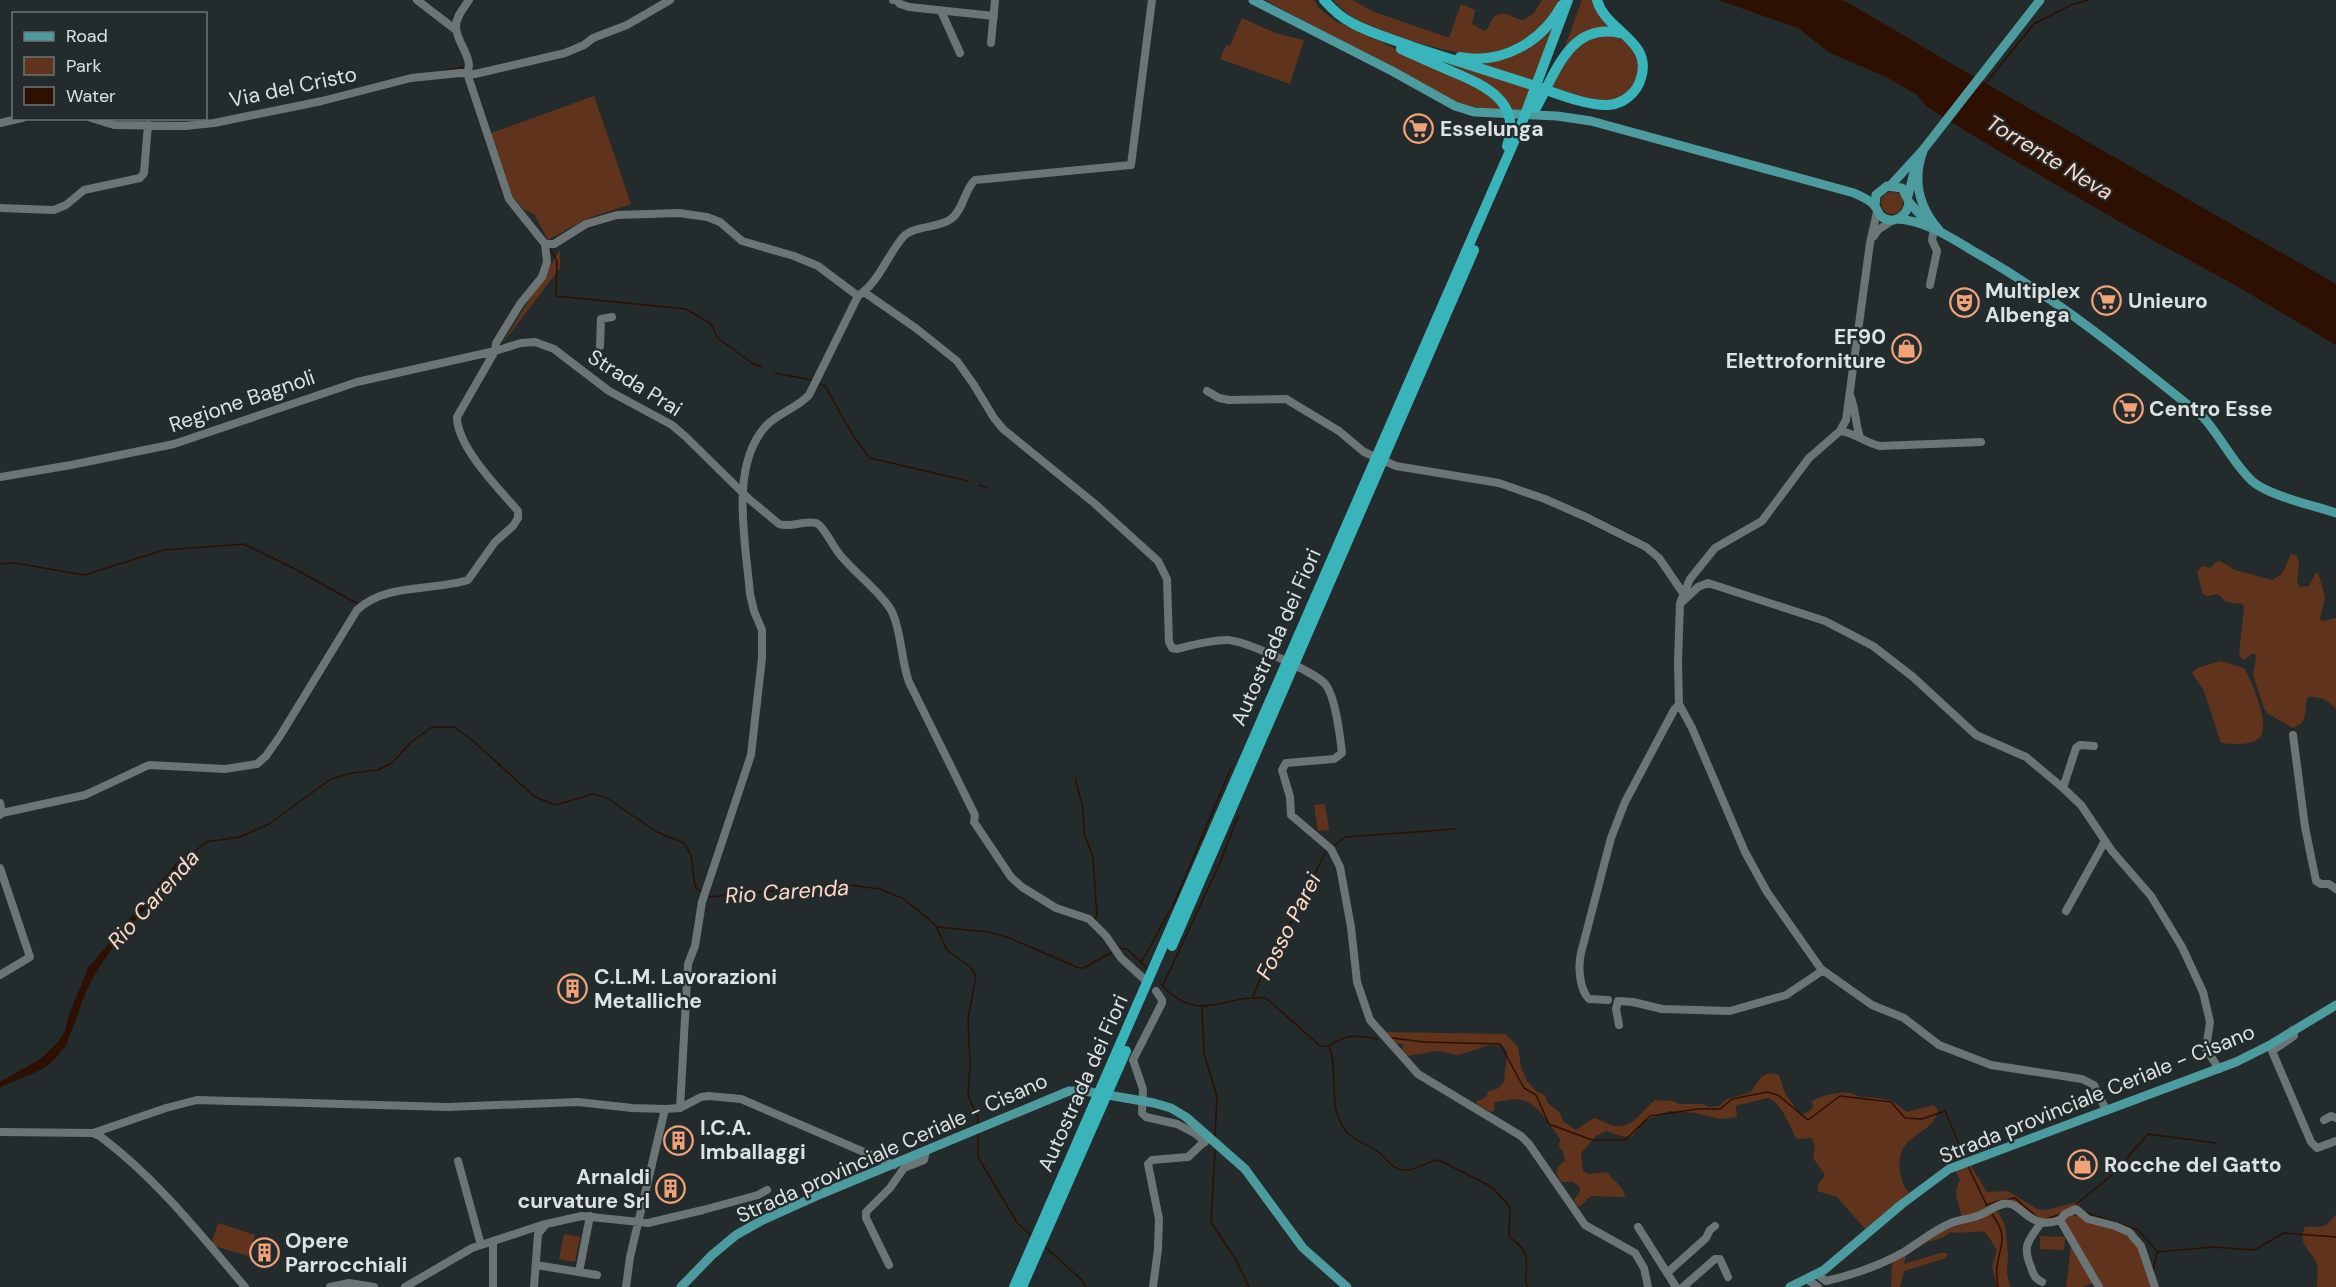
<svg xmlns="http://www.w3.org/2000/svg" width="2336" height="1287" viewBox="0 0 2336 1287" font-family="'DM Sans',sans-serif">
<style>
.green{fill:#60341c}
.water{fill:#2e1001}
.lines{fill:none;stroke-linecap:round;stroke-linejoin:round}
.stream{stroke:#2e1001;stroke-width:1.5}
.minor{stroke:#6b7575;stroke-width:8}
.major{stroke:#4c9b9e;stroke-width:9}
.highway{stroke:#38b4ba;stroke-width:10}
.labels{text-anchor:middle;stroke-width:4.5;stroke-linejoin:round;paint-order:stroke}
.street-label{font-size:21px;fill:#dce2e2;stroke:#232b2c}
.poi-label{font-size:21px;font-weight:bold;fill:#dce2e2;stroke:#232b2c;text-anchor:start}
.water-label{font-size:22px;font-style:italic;fill:#ffd8c5;stroke:#232b2c}
</style>
<rect width="100%" height="100%" fill="#232b2c"/>
<path class="green" d="M1265,0H1314L1319,8L1335,21L1482,88L1503,110L1464,106Z
M1333,0H1352L1372,11L1449,38L1461,4L1475,10L1472,24L1484,31C1490,27 1489,24 1493,18C1502,8 1514,19 1523,20L1533,14L1542,0H1562C1541,27 1533,41 1500,53C1472,63 1380,34 1354,18C1346,13 1339,7 1333,0Z
M1582,0H1594L1609,26L1564,49Z
M1242,18L1275,33L1304,40L1290,84L1220,59L1226,45L1230,46Z
M1554,25L1534,81L1482,65L1483,62Z
M1618,35C1623,40 1632,45 1635,51C1645,69 1633,94 1614,100C1596,106 1569,92 1552,87L1567,57L1590,37Z
M1416,52L1531,88L1522,110L1510,109L1508,104Z
M594,96L631,204L586,219L548,240L534,214L523,209L512,196L491,133Z
M1881 203a11 11 0 1 1 22 0a11 11 0 1 1-22 0Z
M560,250V268L502,344Z
M2291,554L2297,556L2299,562L2297,582L2300,587L2309,586L2315,574L2318,573L2319,576L2325,597L2320,619L2323,621L2336,618V709C2328,700 2320,696 2308,697C2303,709 2310,722 2293,728L2268,714L2264,708L2253,675L2256,656L2254,653L2243,660L2239,654L2244,607L2242,604L2226,602L2218,594L2207,596L2203,594L2197,572L2202,566L2210,568L2216,562L2220,561L2235,570L2272,580L2282,574Z
M2221,661L2244,668C2251,680 2273,729 2258,739C2248,746 2232,744 2221,743L2204,691L2192,673L2197,668Z
M1325,804L1329,830L1318,831L1314,805Z
M1384,1032L1506,1034L1518,1047L1521,1067L1527,1081L1536,1091L1545,1095L1547,1102L1559,1112L1564,1122L1576,1130L1594,1118C1602,1120 1608,1125 1616,1126C1632,1129 1644,1109 1655,1100L1673,1101L1679,1104H1703L1709,1107L1719,1106L1727,1099L1751,1092C1760,1079 1762,1070 1779,1075L1785,1093L1801,1116L1813,1108L1812,1101C1824,1095 1836,1092 1849,1093C1854,1093 1858,1097 1863,1097C1885,1099 1889,1097 1907,1112L1933,1105L1938,1110C1936,1126 1916,1133 1906,1144C1895,1157 1899,1182 1909,1193L1865,1229L1837,1197L1817,1191L1818,1185L1825,1175L1813,1158L1815,1149L1812,1138L1797,1139C1789,1126 1783,1104 1768,1098L1739,1105L1736,1106L1737,1117L1721,1119L1695,1113L1669,1111L1644,1121L1633,1135L1630,1137L1621,1136L1606,1131L1596,1136L1581,1153L1583,1171L1589,1174L1607,1172C1613,1181 1624,1186 1625,1197L1591,1196L1580,1206H1577L1574,1200L1580,1191L1579,1186L1573,1182H1561L1556,1172L1557,1168L1565,1160L1563,1152L1559,1146L1560,1139C1546,1120 1535,1095 1508,1100C1503,1101 1499,1101 1494,1103V1111L1491,1112L1478,1105L1476,1102L1486,1097L1489,1091L1497,1089L1504,1082L1507,1052L1504,1046L1489,1045L1459,1055L1437,1051L1407,1056L1402,1051L1403,1044L1396,1043Z
M1970,1164L1987,1192L2008,1191L2037,1209L2045,1210L2083,1201C2048,1228 2044,1224 2010,1200L2003,1201L1984,1211L1962,1217C1959,1203 1952,1193 1960,1180L1955,1170Z
M1995,1212H1998L2005,1225L2008,1256L2007,1273L2010,1287H1997L1992,1267L1997,1250L1986,1233C1973,1229 1963,1235 1951,1232L1942,1238L1917,1245L1948,1226Z
M2071,1214L2126,1232L2138,1246L2152,1287H2101L2099,1280L2083,1287H2066L2072,1238L2064,1222L2065,1218Z
M2336,1214V1287H2317C2317,1279 2319,1270 2316,1262C2310,1249 2297,1244 2305,1227C2324,1226 2324,1230 2336,1214Z
M218,1223L255,1235L248,1256L211,1245Z
M564,1234L580,1237L575,1262L559,1259Z
M2040,1236L2065,1237L2064,1250L2040,1249Z
M1940,1253H1948L1946,1258L1904,1271L1900,1287H1891L1892,1260L1906,1254L1904,1264Z"/>
<path class="water" d="M1718,0H1842L1852,5C2012,100 2174,191 2336,284V345L2240,288L2120,222L2002,153L1927,107L1916,94L1884,76L1830,53L1798,28Z
M180,859L187,864L173,875C146,910 113,942 91,981C78,1006 73,1041 53,1061C40,1074 16,1078 0,1088V1082L42,1058L58,1042L65,1031L69,1015L88,968Z"/>
<g class="lines">
<path class="stream" d="M443,71L463,67
M1985,84L2034,24L2071,5L2088,0
M551,250L557,261L556,296L686,309L711,324L718,338L752,363L762,367
M775,373L812,380
M820,384L825,386L854,437L870,458L968,481
M979,485L986,487
M0,564L15,563L84,575L164,550L244,544L297,570L358,604
M1075,778L1083,808L1084,833L1093,857L1097,916L1094,920
M1335,845L1345,837L1455,829
M181,863L206,842L240,837L269,824L331,779L352,773L378,770L392,763L410,743L432,727H454L472,740L535,797L555,805L593,794L605,797L657,832L684,843C697,861 690,870 696,888L702,892
M706,895L710,897L841,884L880,889L904,899L926,917L936,926L947,950L970,967L976,976L968,1019L970,1065L968,1096L978,1118V1124
M937,927L988,932L1007,937L1079,968H1084L1112,952
M1119,948L1127,949L1148,969
M1141,963L1175,901L1231,768
M1161,984C1198,1026 1223,994 1266,998L1320,1046C1330,1048 1337,1040 1347,1037C1358,1035 1367,1037 1377,1039
M1163,985L1220,863L1238,816
M1253,997L1272,949L1292,921L1325,853
M1202,1007L1204,1053L1217,1097L1215,1136
M1392,1038L1424,1042L1500,1044L1524,1088L1536,1095L1549,1124L1592,1140H1625L1650,1116L1698,1109H1720L1732,1099L1767,1092L1778,1095L1808,1120L1840,1096L1891,1102L1905,1118L1922,1119L1945,1111L1964,1156
M1329,1046C1340,1074 1325,1113 1350,1135C1357,1142 1369,1145 1378,1152C1387,1158 1392,1170 1404,1170C1417,1171 1426,1161 1439,1160L1492,1187L1510,1207L1509,1236C1513,1241 1521,1245 1524,1251C1530,1261 1524,1276 1527,1287
M60,1051L66,1045L68,1034
M978,1135V1157L1018,1224L1031,1235
M1215,1151L1211,1222L1235,1258L1249,1287
M1968,1166L1987,1206
M2004,1200L2015,1198L2037,1217
M1986,1205L1999,1201
M2073,1207L2112,1175L2148,1134L2216,1143
M2084,1212L2114,1222
M1992,1214C2009,1238 2000,1243 1997,1267C1996,1273 1997,1280 1998,1287
M2046,1219L2061,1214
M2118,1223L2138,1230L2157,1251
M1044,1246L1083,1281L1086,1287
M2157,1252L2213,1247L2254,1250L2284,1233L2336,1237
M2153,1271L2157,1252"/>
<path class="minor" d="M417,0L456,30
M893,0H897L900,4L909,7L994,16
M941,11L960,53
M991,43L995,0
M91,118L114,125L185,126L214,123L322,101L411,78L460,73L475,74L565,53L584,45L593,38L627,25L670,0
M0,123L22,118
M0,208L54,210L66,205L84,190L140,178L144,173L148,125
M1877,212L1870,243L1846,420L1840,431L1809,458L1762,521L1715,548L1690,579L1680,603L1678,662L1679,704L1692,728L1745,852L1767,892L1821,969L1872,1005L1904,1018L1939,1045L1991,1065L2082,1079L2094,1085L2106,1110
M1874,236L1878,230L1893,220
M545,244H554L586,224L617,215L679,213L707,217L720,222L742,241L794,256L818,266L858,296
M1930,285L1937,251L1932,240L1934,229
M864,292L917,329L957,361L974,385L994,418L1003,429L1094,503L1158,561L1167,579L1169,642L1172,648L1177,649C1193,645 1210,640 1227,640C1243,640 1318,673 1326,685C1336,699 1340,736 1342,753L1334,759L1286,763L1282,770L1290,797L1291,815L1331,849L1340,867L1351,927L1357,982L1370,1020L1418,1074L1521,1136L1529,1144L1585,1225L1635,1253L1644,1268L1648,1287
M600,346L601,319L612,317
M1207,391L1219,398L1229,400L1286,399L1339,431L1364,452L1396,466L1499,483L1545,499L1586,517L1646,547L1659,558L1683,593
M1850,395C1856,409 1855,423 1860,437
M1840,431C1856,433 1865,443 1880,446L1981,442
M0,477L71,465L174,444L357,382L495,351L521,343L535,342L554,349L609,391L672,425L686,437L749,499L779,524C791,528 804,520 816,523C824,526 834,549 841,556C854,572 886,597 893,614C902,636 901,660 909,682L971,807L975,815L974,822L1011,877L1022,887L1056,908L1089,919L1106,936L1121,958L1144,979
M1682,602L1698,587L1708,583L1825,621L1873,646L1913,677L1976,735L2026,757L2063,788L2081,805L2112,851L2151,896L2182,947L2203,992L2210,1022L2206,1049L2219,1069
M2293,735L2305,827L2316,881L2321,884H2329L2336,889
M2063,788L2076,748L2080,745L2094,746
M0,803L2,813L0,815
M2,813L85,795L149,765L225,769L257,764L266,756L280,736L357,610C386,583 433,591 468,580L495,542L513,526L518,518V511C499,489 457,447 457,417L495,351L496,343L520,304L542,277L547,262L545,244L509,199L467,73C475,59 455,41 456,26C456,16 464,8 469,0
M0,868L30,957L0,975
M2066,911L2105,841
M1156,991L1162,1000V1003L1133,1060L1143,1089L1142,1113L1146,1117L1177,1124L1196,1134L1205,1142
M1608,1000L1589,999C1579,989 1578,966 1581,953L1611,838L1625,802L1674,710L1679,704
M1619,1025L1616,1009L1618,1001L1633,1002L1662,1009L1730,1011L1786,995L1822,971
M2293,1030L2294,1036L2272,1051L2311,1142L2317,1148L2336,1141
M680,1108L688,964L695,946L702,902L751,755L762,658V630L754,611L750,594C746,544 729,468 765,427C777,413 796,409 809,395L858,296C879,282 887,256 903,237C914,225 937,229 951,219C964,209 964,190 975,180L1131,165L1152,0
M2324,1120L2331,1116L2336,1118
M0,1132L93,1133L101,1137C157,1179 200,1234 245,1287
M93,1133L166,1108L197,1100L448,1107L578,1102L632,1108L665,1109L680,1108L701,1097L709,1096L741,1099L894,1165
M458,1161L481,1245
M2060,1220L2065,1214L2076,1209L2088,1219L2115,1226L2129,1232L2141,1246L2155,1287
M2041,1223C2028,1241 2022,1246 2031,1267C2033,1274 2035,1279 2042,1282
M1638,1227L1676,1287
M493,1241V1287
M536,1265L597,1275
M889,1265L866,1218V1212L890,1188L904,1168L924,1160L926,1151
M579,1272L590,1216
M1667,1273L1706,1238L1710,1230L1715,1226
M1818,1275L1826,1281C1852,1275 1881,1265 1904,1252C1920,1242 1934,1230 1951,1223C1961,1219 1972,1219 1982,1214C1989,1211 1995,1206 2003,1204C2022,1199 2027,1232 2060,1220L2099,1287
M1808,1280L1818,1287
M330,1287L349,1283L374,1287
M405,1287L472,1248L545,1224
M534,1287L538,1234L546,1224L582,1216L648,1223L703,1210L758,1195L767,1190
M626,1287L630,1257L665,1109
M1153,1287L1158,1249L1159,1219L1148,1164L1152,1160L1188,1157L1206,1140
M1683,1287L1715,1259H1720L1728,1277"/>
<path class="major" d="M1253,0L1392,71L1455,106L1474,112L1557,116L1591,121L1854,193C1860,196 1870,200 1874,205C1878,210 1878,214 1882,217C1895,226 1908,214 1909,202L1902,188L1887,186L1876,195L1875,206
M1923,151C1912,181 1919,207 1939,230
M1891,185L1923,150L2040,0
M1908,196L1915,168
M1909,202L1930,226
M1898,219C1926,221 1950,237 1973,251C2055,297 2130,358 2203,417C2221,437 2233,463 2252,481C2267,495 2315,506 2336,513
M681,1287L712,1255L736,1235L761,1221L821,1194L1069,1091H1085L1154,1103L1171,1108L1186,1117L1245,1169L1303,1248L1347,1287
M1790,1287L1824,1270L1902,1204L1949,1169L2236,1062L2270,1045L2336,1005"/>
<path class="highway" d="M1324,0C1332,9 1342,18 1352,23C1372,34 1395,40 1416,48C1453,60 1491,72 1529,84C1551,91 1585,106 1608,105C1623,104 1637,93 1641,78C1653,40 1605,31 1597,0
M1401,49C1418,57 1435,64 1453,72C1486,86 1522,102 1507,146
M1460,57C1502,65 1542,42 1562,5
M1536,108C1556,72 1570,22 1620,33
M1172,946L1474,250
M1014,1287L1520,128L1568,0
M1022,1287L1126,1051"/>
</g>
<defs>
<symbol id="supermarket-ring" viewBox="-11 -11 22 22"><circle r="9.5" fill="#232b2c" stroke="#f0a279" stroke-width="1.5"/><path d="M-6-5.5h2.5l.6 2H6L4.5 2H-2.5L-4.4-4H-6ZM-1.5 3.2a1.3 1.3 0 1 0 .1 0ZM3 3.2a1.3 1.3 0 1 0 .1 0Z" fill="#f0a279"/></symbol>
<symbol id="theatre-ring" viewBox="-11 -11 22 22"><circle r="9.5" fill="#232b2c" stroke="#f0a279" stroke-width="1.5"/><path d="M-5-5.5Q0-4 5-5.5V0Q5 5 0 6Q-5 5-5 0ZM-3.3-2.5H-1v1.5H-3.3ZM1-2.5H3.3v1.5H1ZM-2.8 1Q0 5.5 2.8 1Z" fill="#f0a279"/></symbol>
<symbol id="shop-ring" viewBox="-11 -11 22 22"><circle r="9.5" fill="#232b2c" stroke="#f0a279" stroke-width="1.5"/><path d="M-5-2.5h2.3a2.7 3.5 0 0 1 5.4 0H5L5.5 6h-11ZM-1.5-2.5h3a1.5 2.3 0 0 0-3 0Z" fill="#f0a279"/></symbol>
<symbol id="building-ring" viewBox="-11 -11 22 22"><circle r="9.5" fill="#232b2c" stroke="#f0a279" stroke-width="1.5"/><path d="M-4-6H4V6H1V3H-1V6H-4ZM-2.5-4.3h1.7v1.8h-1.7ZM.8-4.3h1.7v1.8H.8ZM-2.5-1h1.7V.8h-1.7ZM.8-1h1.7V.8H.8Z" fill="#f0a279"/></symbol>
</defs>
<g fill-rule="evenodd">
<use href="#supermarket-ring" x="1402" y="112" width="33" height="33"/>
<use href="#supermarket-ring" x="2090" y="284" width="33" height="33"/>
<use href="#theatre-ring" x="1948" y="286" width="33" height="33"/>
<use href="#shop-ring" x="1890" y="332" width="33" height="33"/>
<use href="#supermarket-ring" x="2112" y="392" width="33" height="33"/>
<use href="#building-ring" x="556" y="972" width="33" height="33"/>
<use href="#building-ring" x="662" y="1124" width="33" height="33"/>
<use href="#shop-ring" x="2066" y="1148" width="33" height="33"/>
<use href="#building-ring" x="654" y="1172" width="33" height="33"/>
<use href="#building-ring" x="248" y="1236" width="33" height="33"/>
</g>
<g class="labels">
<g class="street-label">
<text transform="translate(293 87) rotate(-12)" y="7">Via del Cristo</text>
<text transform="translate(635 383) rotate(32)" y="7">Strada Prai</text>
<text transform="translate(242 401) rotate(-19)" y="7">Regione Bagnoli</text>
<text transform="translate(1276 637) rotate(-66)" y="7">Autostrada dei Fiori</text>
<text transform="translate(1083 1083) rotate(-66)" y="7">Autostrada dei Fiori</text>
<text transform="translate(2097 1094) rotate(-22)" y="7">Strada provinciale Ceriale - Cisano</text>
<text transform="translate(892 1148) rotate(-24)" y="7">Strada provinciale Ceriale - Cisano</text>
</g>
<g class="poi-label">
<text x="1440" y="136">Esselunga</text>
<text x="1985" y="298">Multiplex<tspan x="1985" dy="24">Albenga</tspan></text>
<text x="2128" y="308">Unieuro</text>
<text x="1886" y="344" text-anchor="end">EF90<tspan x="1886" dy="24">Elettroforniture</tspan></text>
<text x="2149" y="416">Centro Esse</text>
<text x="594" y="984">C.L.M. Lavorazioni<tspan x="594" dy="24">Metalliche</tspan></text>
<text x="700" y="1135">I.C.A.<tspan x="700" dy="24">Imballaggi</tspan></text>
<text x="2104" y="1172">Rocche del Gatto</text>
<text x="650" y="1184" text-anchor="end">Arnaldi<tspan x="650" dy="24">curvature Srl</tspan></text>
<text x="285" y="1248">Opere<tspan x="285" dy="24">Parrocchiali</tspan></text>
</g>
<g class="water-label">
<text transform="translate(2050 157) rotate(31)" y="8">Torrente Neva</text>
<text transform="translate(787 891) rotate(-4)" y="8">Rio Carenda</text>
<text transform="translate(153 899) rotate(-48)" y="8">Rio Carenda</text>
<text transform="translate(1288 926) rotate(-63)" y="8">Fosso Parei</text>
</g>
</g>
<rect x="12" y="12" width="195" height="108" fill="#232b2c" stroke="#6d7475" stroke-width="1.5"/>
<rect x="24" y="32" width="30" height="9" fill="#4c9b9e" stroke="#6d7475" stroke-width="1.5"/>
<text x="66" y="42" font-size="18" fill="#dce2e2">Road</text>
<rect x="24" y="57" width="30" height="18" fill="#60341c" stroke="#6d7475" stroke-width="1.5"/>
<text x="66" y="72" font-size="18" fill="#dce2e2">Park</text>
<rect x="24" y="87" width="30" height="18" fill="#2e1001" stroke="#6d7475" stroke-width="1.5"/>
<text x="66" y="102" font-size="18" fill="#dce2e2">Water</text>
</svg>
